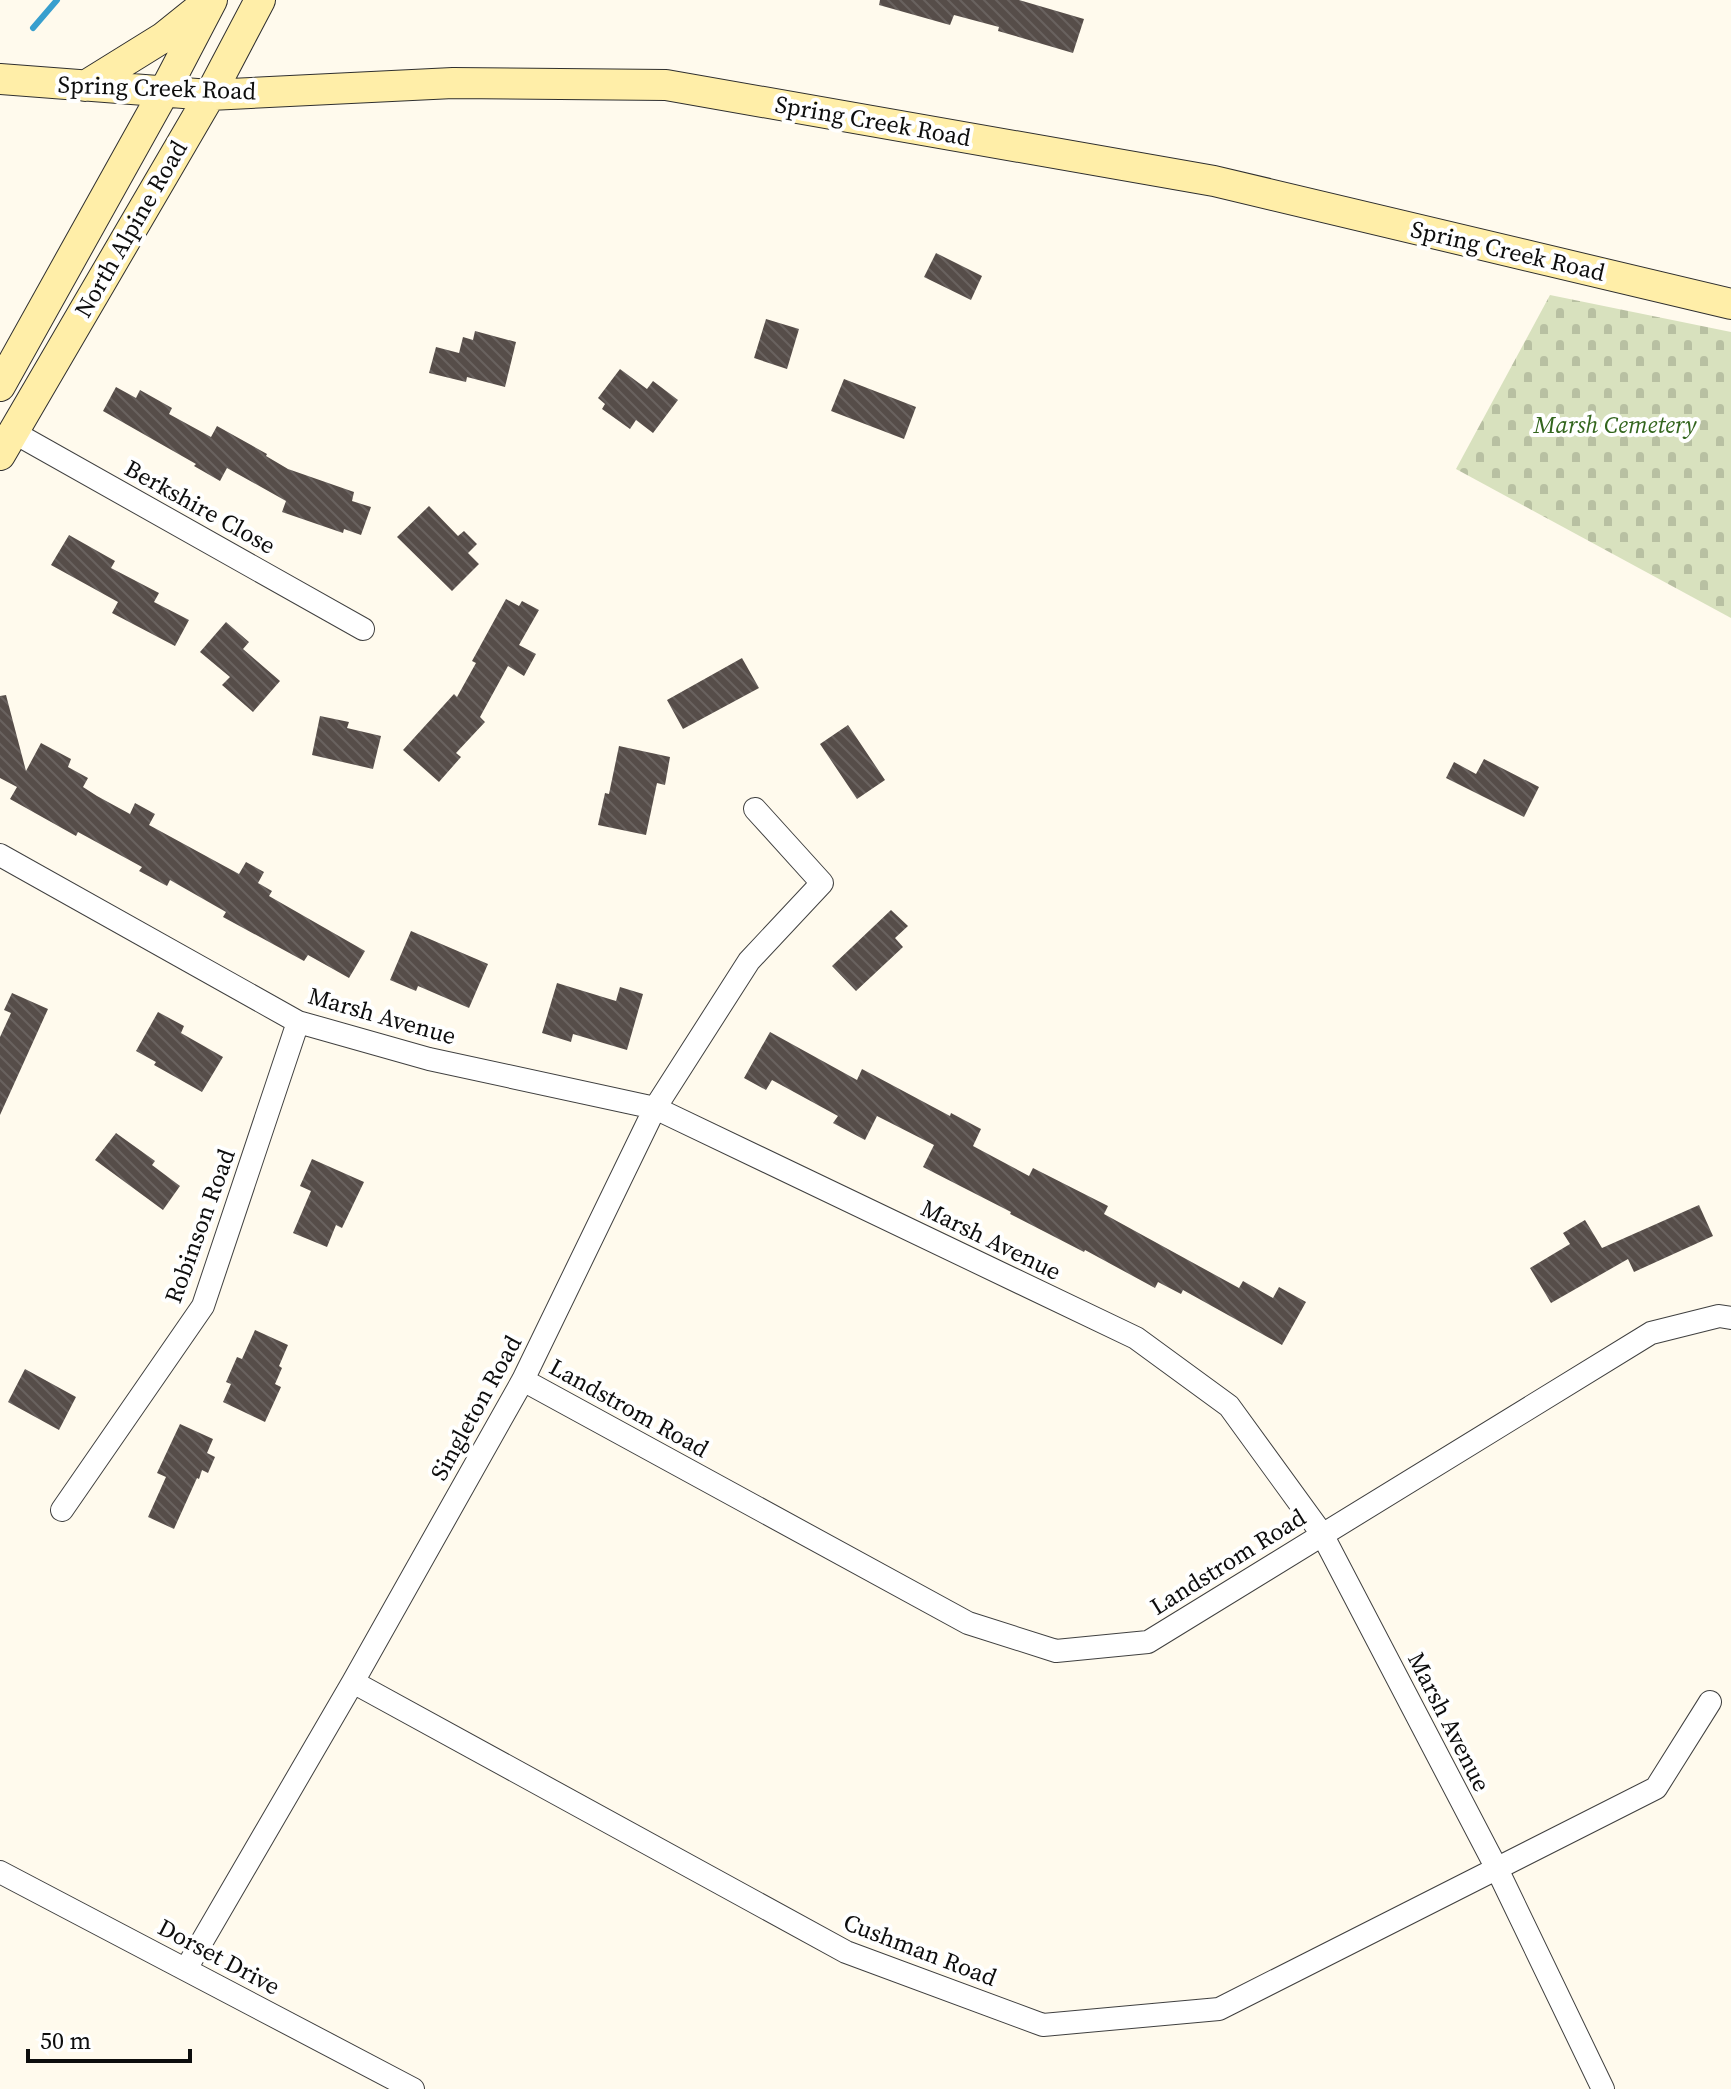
<svg xmlns="http://www.w3.org/2000/svg" width="1731" height="2089" viewBox="0 0 1731 2089" font-family="'Source Serif 4',serif">
<style>
.cemetery{fill:url(#cemetery-stones)}
.lines{fill:none;stroke-linecap:round;stroke-linejoin:round}
.stream{stroke:#389fce;stroke-width:6}
.building{fill:url(#building-back-hatch)}
.minor-casing{stroke:#404040;stroke-width:24}
.secondary-casing{stroke:#2f2f2f;stroke-width:32}
.minor{stroke:#fff;stroke-width:22}
.secondary{stroke:#ffeea8;stroke-width:30}
.labels{text-anchor:middle;stroke-width:8;stroke-linejoin:round;paint-order:stroke}
.street-label{font-size:24px;fill:#0d0d0d;stroke:#fff}
.park-label{font-size:24px;font-style:italic;fill:#32651d;stroke:#fff}
</style>
<defs>
<pattern id="cemetery-stones" width="16" height="16" patternUnits="userSpaceOnUse" patternTransform="scale(2)"><rect width="16" height="16" fill="#d8e1be"/><path d="M2 7V4a2 2 0 0 1 4 0v3zM10 15v-3a2 2 0 0 1 4 0v3z" fill="#b8c0a2"/></pattern>
<pattern id="building-back-hatch" width="6" height="6" patternUnits="userSpaceOnUse" patternTransform="scale(2)"><rect width="6" height="6" fill="#564d49"/><path d="M-1 5l2 2M0 0l6 6M5-1l2 2" fill="none" stroke="#69625f"/></pattern>
</defs>
<rect width="100%" height="100%" fill="#fffaed"/>
<path class="cemetery" d="M1550,295L1731,332V618L1456,469Z"/>
<g class="lines">
<path class="stream" d="M33,28L57,0"/>
</g>
<path class="building" d="M880,0H1019L1084,19L1073,53L998,31L999,27L954,15L950,25L879,5Z
M936,253L982,276L971,300L924,277Z
M766,319L799,329L787,369L754,358Z
M475,331L516,342L505,387L467,377L466,382L429,373L436,347L459,353L463,337L473,340Z
M620,369L647,389L653,381L678,400L653,433L636,420L630,429L602,409L605,404L598,398Z
M844,379L916,407L904,439L831,411Z
M116,387L136,398L140,390L172,408L169,414L211,437L217,426L267,454L266,456L288,469L354,492L352,501L371,507L361,535L344,529L343,533L282,512L286,501L227,468L220,481L194,466L196,464L103,411Z
M429,506L458,536L464,531L477,544L468,553L479,564L452,591L397,537Z
M69,535L115,561L111,568L159,593L154,602L189,620L175,646L112,613L118,602L51,565Z
M506,599L519,606L522,601L539,610L519,645L536,654L524,676L508,666L480,717L485,722L456,753L461,757L439,782L403,750L454,694L457,697L476,663L472,661Z
M226,622L249,642L243,649L280,681L253,712L222,685L230,677L200,652Z
M742,658L759,688L683,729L667,700Z
M6,695L26,771L41,743L71,759L68,767L88,778L83,787L97,796L130,814L135,803L155,814L149,825L239,874L246,862L264,872L258,883L272,891L269,896L365,951L349,978L308,955L304,961L223,917L226,912L170,880L167,886L139,871L142,867L78,832L76,836L10,799L17,787L0,778V696Z
M320,716L349,722L347,728L381,736L373,769L312,755Z
M848,725L885,780L857,799L820,744Z
M619,746L670,757L665,785L657,783L646,835L598,825L605,793L609,794Z
M1484,759L1539,787L1524,817L1446,778L1454,762L1476,774Z
M891,910L908,926L895,938L903,947L856,991L832,966Z
M411,931L488,964L469,1008L418,986L416,991L390,980Z
M557,983L616,1001L620,987L643,994L627,1050L573,1034L571,1042L542,1033Z
M12,993L48,1009L0,1115V1037L11,1013L4,1010Z
M158,1012L184,1026L181,1033L223,1057L202,1092L154,1065L156,1062L136,1051Z
M770,1032L857,1080L862,1069L950,1116L951,1113L981,1129L973,1146L1029,1176L1033,1168L1108,1206L1104,1214L1239,1288L1243,1281L1273,1298L1279,1287L1306,1302L1282,1345L1183,1290L1181,1294L1158,1282L1155,1288L1085,1250L1084,1252L1010,1214L1011,1212L923,1167L934,1145L877,1116L865,1140L833,1123L838,1116L772,1080L766,1090L744,1078Z
M116,1133L155,1161L152,1165L180,1186L163,1210L95,1160Z
M312,1159L364,1182L342,1228L336,1225L327,1247L293,1233L311,1191L300,1186Z
M1699,1205L1713,1236L1634,1272L1628,1259L1551,1303L1530,1268L1570,1244L1563,1233L1585,1220L1602,1248Z
M255,1330L288,1345L279,1366L282,1368L275,1384L281,1387L265,1422L223,1402L231,1384L226,1382L237,1357L242,1359Z
M25,1369L76,1397L59,1430L8,1402Z
M180,1424L213,1439L207,1453L215,1457L208,1473L202,1470L199,1479L197,1478L174,1529L148,1517L166,1477L157,1473Z"/>
<g class="lines">
<defs>
<path id="minor" d="M13,432L363,629
M0,855L298,1022L429,1059L655,1108L1136,1338L1229,1406L1322,1534L1497,1869L1603,2089
M523,1380L968,1623L1056,1651L1148,1642L1651,1333L1719,1316L1731,1318
M62,1510L203,1306L298,1022
M353,1682L846,1952L1043,2025L1219,2009L1656,1788L1710,1702
M0,1872L413,2089
M186,1969L353,1682L523,1380L655,1108L749,961L822,883L755,809"/>
<path id="secondary" d="M0,79L210,95L453,83L666,85L1214,181L1731,304
M85,86L164,37L205,4
M0,386L165,90L212,0
M0,455L210,95L260,0"/>
</defs>
<use href="#minor" class="minor-casing"/>
<use href="#secondary" class="secondary-casing"/>
<use href="#minor" class="minor"/>
<use href="#secondary" class="secondary"/>
</g>
<g class="labels">
<g class="street-label">
<text transform="translate(157 88) rotate(2)" y="8">Spring Creek Road</text>
<text transform="translate(873 121) rotate(10)" y="8">Spring Creek Road</text>
<text transform="translate(131 229) rotate(-60)" y="8">North Alpine Road</text>
<text transform="translate(1508 251) rotate(13)" y="8">Spring Creek Road</text>
<text transform="translate(200 507) rotate(29)" y="8">Berkshire Close</text>
<text transform="translate(382 1016) rotate(16)" y="8">Marsh Avenue</text>
<text transform="translate(200 1226) rotate(-70)" y="8">Robinson Road</text>
<text transform="translate(991 1240) rotate(26)" y="8">Marsh Avenue</text>
<text transform="translate(476 1408) rotate(-61)" y="8">Singleton Road</text>
<text transform="translate(629 1408) rotate(29)" y="8">Landstrom Road</text>
<text transform="translate(1228 1562) rotate(-32)" y="8">Landstrom Road</text>
<text transform="translate(1449 1722) rotate(63)" y="8">Marsh Avenue</text>
<text transform="translate(920 1950) rotate(21)" y="8">Cushman Road</text>
<text transform="translate(219 1957) rotate(28)" y="8">Dorset Drive</text>
</g>
<g class="park-label">
<text x="1615" y="433">Marsh Cemetery</text>
</g>
</g>
<path d="M28 2049v12h162v-12" fill="none" stroke="#0d0d0d" stroke-width="4"/>
<text x="40" y="2049" font-size="24" fill="#0d0d0d" stroke="#ffffff" stroke-width="6" paint-order="stroke">50 m</text>
</svg>
